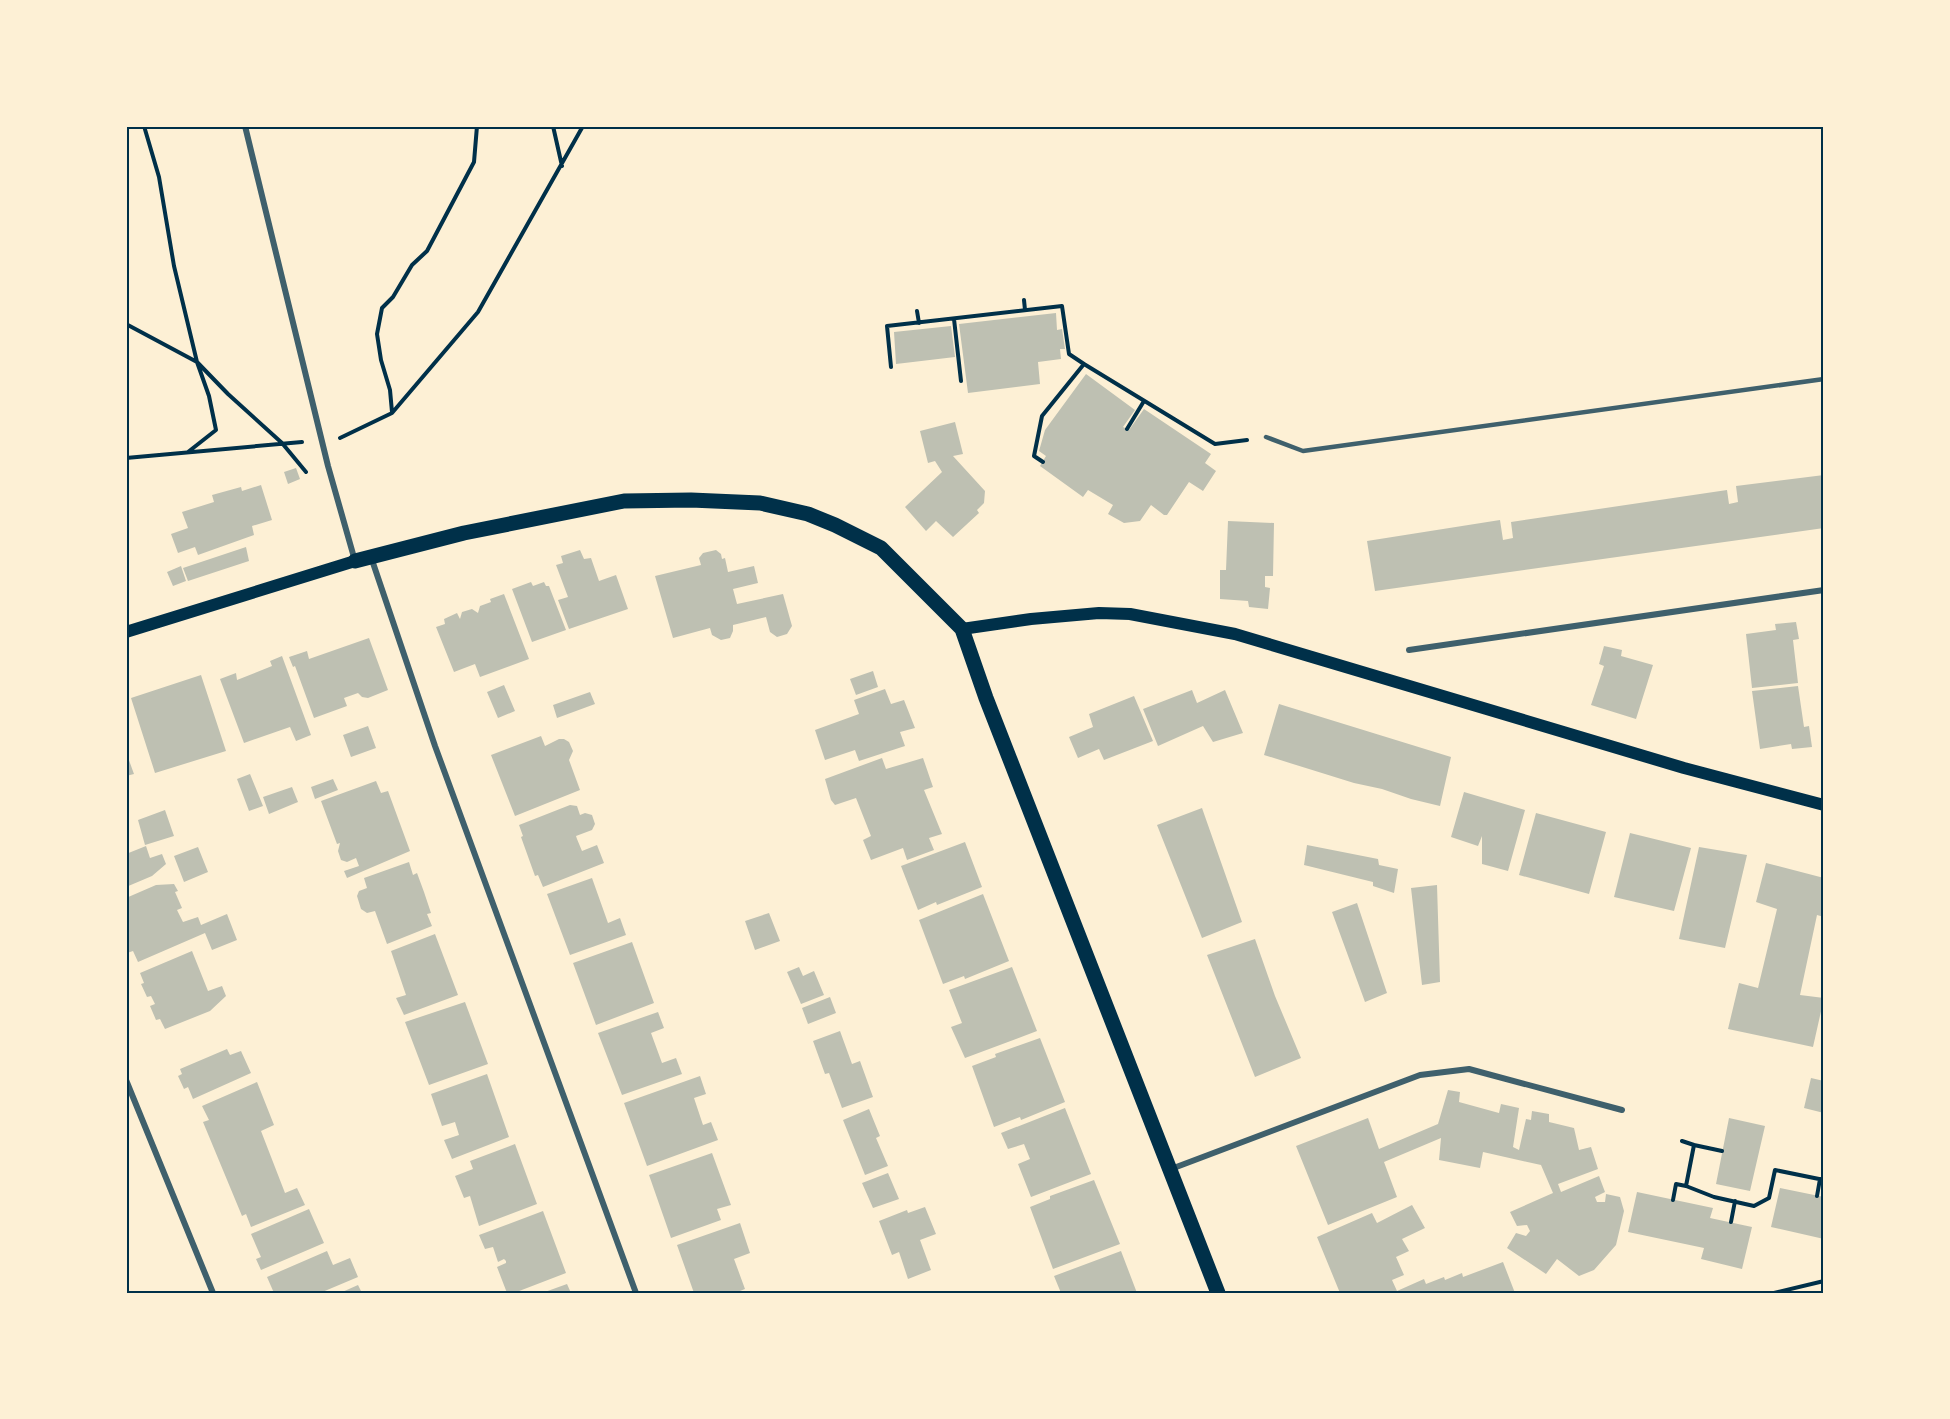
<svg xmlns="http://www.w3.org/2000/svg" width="1950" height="1419" viewBox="0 0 1950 1419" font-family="'Zilla Slab',serif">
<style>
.building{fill:#bec0b2}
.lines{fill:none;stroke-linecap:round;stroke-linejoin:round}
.path{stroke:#003049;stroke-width:4}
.service{stroke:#3f606c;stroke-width:4.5}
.minor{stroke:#3f606c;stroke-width:6}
.secondary{stroke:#003049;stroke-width:12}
.primary{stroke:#003049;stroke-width:15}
.neatline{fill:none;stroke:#003049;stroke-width:2}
</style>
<rect width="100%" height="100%" fill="#fdf0d5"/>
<path class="building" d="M1056,313L1057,330L1062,329L1065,349H1060L1061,359L1038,362L1040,384L968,393L959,324Z
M951,326L955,357L896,364L894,332Z
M1086,374L1135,410L1123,427L1129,430L1144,409L1211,454L1205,463L1216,471L1203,491L1189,482L1167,515H1164L1151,505L1140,521L1124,523L1108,514L1113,505L1088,490L1083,497L1040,466L1046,456L1039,451L1045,430Z
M955,422L963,454L953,456L985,491L984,503L977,510L979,513L953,537L936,521L926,531L905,507L942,472L935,461L928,463L920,431Z
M296,468L300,479L288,484L284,472Z
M1824,475V528L1375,591L1367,541L1500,520L1503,540L1513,538L1511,522L1727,490L1729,504L1738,502L1736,486Z
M261,485L272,520L252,526L254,535L198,555L195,547L178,553L171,534L188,528L182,512L214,502L212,495L241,487L242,491Z
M1228,521L1274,523L1273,576H1265V587L1270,588L1268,609L1249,607L1248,601L1220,599V570H1226Z
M246,547L249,561L188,581L183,568Z
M580,550L584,559L591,558L599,581L616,575L628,609L569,629L558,600L568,597L556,565L563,563L561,556Z
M716,550L721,554L722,559L725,558L728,572L754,566L758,583L733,589L737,604L783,594L792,626L787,634L777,637L770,632L766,617L733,625V631L730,638L721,640L712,635L710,628L673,638L655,576L701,565L699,558L703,553Z
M181,566L186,581L173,586L167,572Z
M531,582L533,586L544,582L546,586H549L566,630L532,642L512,589Z
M504,594L529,659L480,677L475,664L454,672L436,627L445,624L444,619L457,613L460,619L462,612L472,609L478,613L480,606L491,602L490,599Z
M1796,622L1799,639L1793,640L1798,683L1752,688L1746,634L1776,630L1775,624Z
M369,638L388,690L368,698L362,697L358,693L344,698L347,706L314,718L295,666L293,667L289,657L307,651L309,659Z
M1604,646L1622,650L1621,656L1653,665L1636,719L1591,705L1604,666L1599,664Z
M282,656L311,735L296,741L290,727L244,743L220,679L236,673L237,680L272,666L270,661Z
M873,671L878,687L856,695L850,679Z
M201,675L226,751L155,773L131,698Z
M504,685L515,711L498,718L487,692Z
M1798,686L1804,727L1809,726L1812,747L1792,749L1791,744L1760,749L1752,691Z
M885,689L891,704L904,700L915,728L900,732L905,746L859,761L855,750L825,760L815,730L859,714L854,700Z
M1192,690L1197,703L1225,690L1243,733L1213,742L1203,726L1158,746L1143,709Z
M590,692L595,704L557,718L553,705Z
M1134,696L1153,741L1104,760L1099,749L1078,758L1069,737L1093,727L1089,714Z
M1279,704L1451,757L1440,806L1411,799L1382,789L1354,783L1264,755Z
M368,726L376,748L351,757L343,735Z
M541,736L545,746L559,739H564L569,742L573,751L569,760L580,790L515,816L491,755Z
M126,752L134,774L126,776Z
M882,758L886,769L923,758L933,787L924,790L942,834L929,838L934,850L907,860L903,848L871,860L863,840L871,836L856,798L835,805L831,800L825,779Z
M250,774L263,806L249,811L237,779Z
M333,779L338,790L315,799L311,787Z
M376,781L381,793L388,791L410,851L347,878L344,871L359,866L356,858L347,862L341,860L338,851L340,843L337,844L321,801Z
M292,787L298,802L269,814L263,797Z
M1464,792L1525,810L1508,871L1482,864V836L1478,846L1451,837Z
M570,805L577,806L580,815L585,813L592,815L595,824L592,830L576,836L577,839L582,851L597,845L604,863L543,887L538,875L535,876L521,837L523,836L519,825Z
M1202,808L1242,922L1202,938L1157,825Z
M165,810L174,836L145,845L138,820Z
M1536,813L1606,832L1589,894L1519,875Z
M1630,833L1691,848L1674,911L1614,897Z
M965,842L982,887L937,905L936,902L918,910L901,866Z
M1307,845L1378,859L1379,865L1398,869L1394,893L1373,886V882L1304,865Z
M146,846L150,858L162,854L166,864L152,876L126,887V854Z
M198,847L208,872L184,882L174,856Z
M1699,847L1747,855L1725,948L1679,939Z
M409,862L413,875L417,873L424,892L431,913L427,914L432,926L387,944L375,911L367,913L361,909L357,896L359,891L367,888L364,878Z
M1766,863L1824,878V917L1817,915L1800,995L1824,998L1813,1047L1728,1029L1739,983L1758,988L1777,909L1756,902Z
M592,878L608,923L620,918L626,935L570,955L547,894Z
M174,884L178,891L175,892L182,908L177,910L183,922L198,917L201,925L227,914L237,940L212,950L205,933L138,962L133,951L127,953L126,950L128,937L126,898L156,885Z
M1437,885L1440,982L1422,985L1411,888Z
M983,894L1009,961L965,979L964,976L943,984L919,920Z
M1357,903L1387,993L1365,1002L1332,912Z
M769,913L780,941L755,950L745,921Z
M435,934L458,995L404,1015L396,998L406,995L391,951Z
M1255,939L1275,996L1301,1058L1255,1077L1207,955Z
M632,942L654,1003L596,1025L573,963Z
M192,951L208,991L222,986L226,996L210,1011L165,1029L160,1019L156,1020L150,1006L155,1004L151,996L147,997L141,984L144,983L140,973Z
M799,967L803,976L814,971L824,995L801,1004L787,972Z
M1012,967L1037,1031L965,1058L951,1027L962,1023L949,990Z
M830,997L836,1013L808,1024L802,1008Z
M465,1002L488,1064L429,1085L405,1022Z
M658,1012L664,1028L651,1033L662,1063L676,1058L682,1074L622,1095L598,1033Z
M840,1031L852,1064L860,1061L873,1097L842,1108L829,1073L825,1074L813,1041Z
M1040,1038L1065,1102L1021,1120L1020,1117L994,1127L972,1066L996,1057L995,1054Z
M227,1049L230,1055L241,1051L251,1073L193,1099L188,1087L184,1089L178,1076L182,1074L180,1069Z
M487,1074L509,1137L452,1159L444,1140L459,1135L455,1122L442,1126L431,1094Z
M700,1076L706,1094L694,1098L703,1125L711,1122L718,1140L647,1166L624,1103Z
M1811,1078L1824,1081V1113L1804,1108Z
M257,1082L274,1125L261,1131L285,1193L297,1188L305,1205L251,1227L246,1214L242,1216L203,1122L209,1120L202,1106Z
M1448,1090L1460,1092L1459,1102L1499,1113L1501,1104L1519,1108L1513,1147L1519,1150L1526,1119L1531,1120L1532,1111L1549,1114V1122L1574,1128L1579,1150L1591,1147L1598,1169L1558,1184L1561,1192L1599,1176L1605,1192L1595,1197L1597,1202H1605L1606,1194L1620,1197L1624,1211L1616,1245L1594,1270L1579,1276L1557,1259L1546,1274L1507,1248L1516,1233L1526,1236L1530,1231L1527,1225L1517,1226L1510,1212L1553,1193L1541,1165L1483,1152L1480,1168L1439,1160L1441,1138L1384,1162L1397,1197L1328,1225L1296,1146L1368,1118L1379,1149L1438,1124Z
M1065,1108L1091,1174L1031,1197L1018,1164L1030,1159L1024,1144L1008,1149L1001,1133Z
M869,1109L880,1136L876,1138L888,1166L865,1175L843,1120Z
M1729,1118L1765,1126L1750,1191L1716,1184Z
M515,1144L537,1204L479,1226L470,1196L464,1198L455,1176L473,1169L470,1161Z
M712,1153L731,1205L717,1209L721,1220L671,1238L649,1175Z
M888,1173L899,1199L873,1208L862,1183Z
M1094,1180L1120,1244L1053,1269L1030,1207L1050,1199V1196Z
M1780,1188L1824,1197V1239L1771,1227Z
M1637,1192L1713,1208L1710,1218L1752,1227L1742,1269L1701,1259L1704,1248L1628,1232Z
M1412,1205L1425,1228L1402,1239L1409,1251L1396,1257L1404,1275L1392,1280L1397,1291L1424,1279L1426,1284L1444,1277L1445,1280L1462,1273L1463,1277L1503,1262L1515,1293H1340L1317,1237L1372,1213L1377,1223Z
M925,1207L936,1234L920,1240L931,1270L908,1279L899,1252L892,1255L879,1221L907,1210L908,1213Z
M309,1209L324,1243L261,1270L256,1259L261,1257L251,1234Z
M543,1211L566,1273L514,1293H507L497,1267L506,1263V1261L504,1259L498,1262L493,1247L485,1249L479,1235Z
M740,1223L750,1253L734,1259L745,1289L735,1293H694L677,1245Z
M327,1251L333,1265L350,1258L358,1277L320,1293H274L267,1277Z
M1121,1251L1137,1293H1061L1054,1276Z
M567,1284L571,1293H542Z
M358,1285L362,1293H340Z"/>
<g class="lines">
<path class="path" d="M144,126L159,177L174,266L197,362L209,396L216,430L188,452
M553,126L562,166
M1024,300L1025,310
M917,311L919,323
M954,319L961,381
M126,324L197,362L228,394L282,443L306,472
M891,367L887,326L1062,306L1069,354L1084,364
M392,412L390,390L381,360L377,334L382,308L393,297L412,265L427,251L474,162L477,126
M1127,429L1144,401
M340,438L392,413L478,312L583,126
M126,458L302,442
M1043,462L1034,456L1042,416L1084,364L1215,444L1247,440
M1682,1141L1694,1145L1686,1186L1714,1197L1754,1206L1769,1198L1775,1170L1824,1180
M1694,1145L1722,1151
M1817,1196L1820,1179
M1673,1200L1676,1184L1686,1186
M1731,1222L1735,1201
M1774,1293L1824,1281"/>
<path class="service" d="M1266,437L1303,451L1824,379"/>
<path class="minor" d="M245,126L328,466L355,561
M371,557L435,746L636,1293
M1409,650L1824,590
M126,1080L213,1293
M1171,1169L1420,1075L1469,1069L1622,1110"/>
<path class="secondary" d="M962,629L1031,619L1099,613L1130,614L1235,634L1684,768L1824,805
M126,632L355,561"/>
<path class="primary" d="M355,561L464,533L624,501L691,500L760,503L808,514L835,525L881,548L962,629L986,698L1218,1293"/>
</g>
<rect width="1950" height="1419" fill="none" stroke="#fdf0d5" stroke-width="255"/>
<rect x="128" y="128" width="1694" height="1164" class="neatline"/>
</svg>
